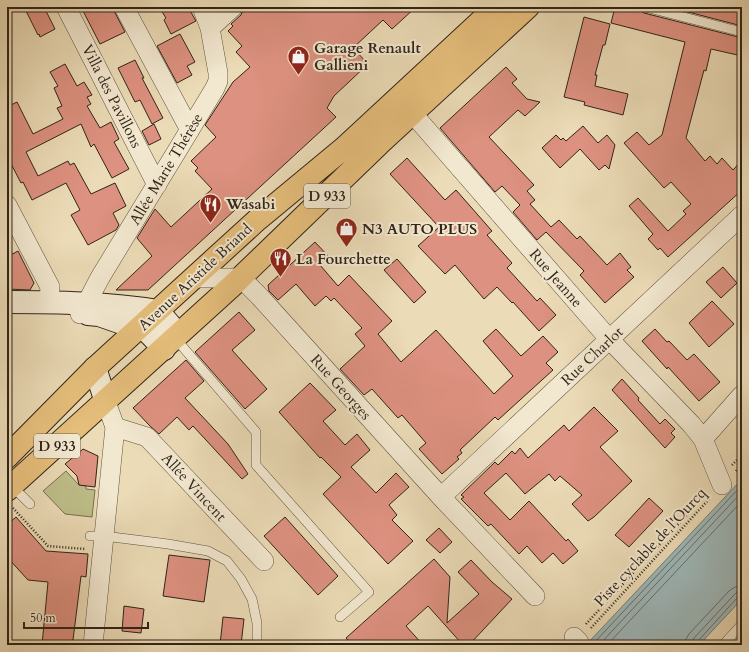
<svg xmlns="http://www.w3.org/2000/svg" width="749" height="652" viewBox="0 0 749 652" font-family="Cardo,serif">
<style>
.green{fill:#bebe89;stroke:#777150}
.water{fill:#9eb8ba;stroke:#727d79}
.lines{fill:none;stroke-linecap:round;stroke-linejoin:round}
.shore{stroke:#676e69;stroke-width:1}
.building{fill:#dd9180;stroke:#302418}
.lane-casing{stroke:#5f5240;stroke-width:10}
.street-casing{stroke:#5f5240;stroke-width:20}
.secondary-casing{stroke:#302418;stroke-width:24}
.primary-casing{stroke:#302418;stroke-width:24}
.path{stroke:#302418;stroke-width:2.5;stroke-dasharray:1 2;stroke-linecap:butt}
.lane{stroke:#f2e8d0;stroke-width:9}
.street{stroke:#f2e8d0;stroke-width:19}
.secondary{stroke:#f2e8d0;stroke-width:22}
.primary{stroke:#e6be7b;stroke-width:22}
.labels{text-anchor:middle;stroke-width:4;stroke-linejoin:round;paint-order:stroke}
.shield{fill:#f2e8d0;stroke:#6a5f4f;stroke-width:1}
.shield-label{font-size:14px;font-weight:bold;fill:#302418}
.poi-label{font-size:15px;font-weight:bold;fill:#302418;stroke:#f2e8d0;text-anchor:start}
.street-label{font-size:15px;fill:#302418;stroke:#f2e8d0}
</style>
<rect width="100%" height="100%" fill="#ebdbb6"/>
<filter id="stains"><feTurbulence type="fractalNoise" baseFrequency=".005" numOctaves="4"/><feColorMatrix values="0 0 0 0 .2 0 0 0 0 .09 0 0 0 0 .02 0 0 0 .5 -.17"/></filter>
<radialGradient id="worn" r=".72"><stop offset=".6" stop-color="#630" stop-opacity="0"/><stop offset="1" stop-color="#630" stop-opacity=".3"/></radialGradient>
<path class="green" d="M66,471L79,485L86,486V489L95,490L92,517L65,514L43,491Z"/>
<path class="water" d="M742,479V599L699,645H586Z"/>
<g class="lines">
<path class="shore" d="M592,645L742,485
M599,645L742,492
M607,645L742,501
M685,645L686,639L689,634L729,591L735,587L742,586
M691,645L694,638L734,595L737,592H742
M697,645L698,641L737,598L742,597"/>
</g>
<path class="building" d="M24,7H44L55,29L40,37L39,34L38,35Z
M81,7H112L125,32L100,44Z
M159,7H188L196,21L171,34L164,20L166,18Z
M244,7H416L392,29L383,20L353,48L368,64L334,96L327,108L336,117L148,290H116L152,256L137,238L155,209L171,227L212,189L195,171L198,168L191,161L216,137L205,125L233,82L250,67L236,52L242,46L228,31L233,26L231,24L241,15Z
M615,7H639L641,11L644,13L742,38V56L711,49L706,71L704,70L686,138L705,161L710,156L717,164L722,158L733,170L742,160V190L668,257L660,248L658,250L648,239L653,234L629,206L638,198L668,231L686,214L683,211L691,204L671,182L664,188L624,143L637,132L649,145L662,135L685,42L611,23Z
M669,7H725L742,11V26Z
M584,17L610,24L605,45H603L595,75H597L595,86L628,94L623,115L584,105L585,102L564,97Z
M180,34L195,62L187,66L192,75L177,83L157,46Z
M135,60L144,78H142L163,118L152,124L140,100L135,102L118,68Z
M65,64L77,86L84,82L92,95L87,97L91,104L87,106L100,128L111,122L119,139L114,142L129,169L112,178L94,144L91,147L81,124L26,152L38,176L68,161L70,165L74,163L91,194L115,183L126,206L113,213L119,225L116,230L88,245L71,215L80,210L66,183L32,200L23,182L21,183L7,156V143L12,140L7,130V107L17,102L33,134L63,119L57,108L62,106L54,88L58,86L50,72Z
M506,67L517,79L512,83L527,99L540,102L525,116L518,110L489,137L534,185L527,191L535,200L530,204L551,227L559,220L577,239L580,236L607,265L620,253L631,267L627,270L634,277L605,303L580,275L584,271L546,232L537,240L513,212L520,205L502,186L495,192L440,128Z
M154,124L161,139L149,145L142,131Z
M583,126L598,143L607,135L615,145L609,169L605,165L599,170L580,149L560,168L542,148L556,135L561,140L563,138L566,141Z
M407,158L445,200L456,190L492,231L487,235L512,263L507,268L537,301L540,298L556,315L539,331L513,302L512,303L497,287L484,299L455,265L445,274L418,246L439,227L390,174Z
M315,242L329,257L320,265L338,286L349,275L392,321L378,334L401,362L436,330L494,394L513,376L483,341L496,329L521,356L543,336L558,352L546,363L553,370L498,420L495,417L460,450L462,453L457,457L459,459L442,474L419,449L426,443L402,415L398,418L372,389L364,395L340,369L365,346L355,334L362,328L334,298L331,301L326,296L315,306L296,284L278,300L269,291L268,285Z
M18,251L34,283L30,290L7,289V257Z
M397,259L426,292L414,303L384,270Z
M723,267L737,283L721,298L706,282Z
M712,301L734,324L709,347L689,323Z
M239,312L255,330L232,350L267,389L245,409L195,352Z
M655,329L667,342L669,341L687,360L694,354L720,382L699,401L668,367L667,369L642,341Z
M186,360L204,381L185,398L228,444L248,474L242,479L193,426L189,430L177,417L159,434L150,426L133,408Z
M622,379L639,398L638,400L660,424L665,419L675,429L671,433L675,437L665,448L612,390Z
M310,383L336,410L323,421L345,445L357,434L370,450L351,467L376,493L396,473L409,487L389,505L397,515L392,520L413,541L388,564L323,494L341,477L321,457L320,458L279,412Z
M594,407L618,431L600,447L632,481L594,517L588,521L572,504L582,495L560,476L555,481L549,474L525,494L506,473L484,493L510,520L529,501L566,541L568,539L578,551L563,564L553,553L542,563L527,546L519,554L491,524L488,526L461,499L464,497L461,495L495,462L498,465L512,451L515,454L520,448L528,458L564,425L569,431Z
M83,449L98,456L95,487L79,485L77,476L65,464Z
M649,498L663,511L629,547L615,535Z
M16,517L46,551L88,554L86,577L81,576L73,640H72V645H42L48,582L28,580L7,557V525Z
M285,517L338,576L318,595L264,536Z
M439,528L452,542L440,553L426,540Z
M169,555L210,560L204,602L163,596Z
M434,559L450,577L447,623L479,594L458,572L471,560L492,582L512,599L469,645H463L428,606L406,626L423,645H352L346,638Z
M124,606L144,609L141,633L122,631Z
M223,617L244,619L241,645H220Z"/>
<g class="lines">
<defs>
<path id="lane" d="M645,7L742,32
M175,338L256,432V465L369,592L340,617
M12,486L30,504
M90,536H104L168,544L208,551L227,561L241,579L252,599L257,623V645
M723,645L742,624"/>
<path id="street" d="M66,7L157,185
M124,7L190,130
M210,28L233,7
M413,114L610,340L691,424L703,439
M7,205L50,287L49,302
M194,278H241L260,297L441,497L535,596
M80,314C89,301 95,285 104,271C141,211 178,149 215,88L218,81V73L210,28L202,7
M115,427L147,437L264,561
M722,485L703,439L742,395
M441,497L742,215
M574,637L579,642
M93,645L115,427L106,402"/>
<path id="secondary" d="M7,302C58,302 108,303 158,311L170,325L175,338
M88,314L99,315L125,324L142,326L164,349
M95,368L106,402"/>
<path id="primary" d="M7,457L95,368L257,220L344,148L496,7
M7,490L234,284L379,144L528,7"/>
</defs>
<use href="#lane" class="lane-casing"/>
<use href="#street" class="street-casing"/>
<use href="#secondary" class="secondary-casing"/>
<use href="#primary" class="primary-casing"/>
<path class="path" d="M732,465L742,455
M736,471L742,464
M13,508L48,546L85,549
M586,624L707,493
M591,628L710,498"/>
<use href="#lane" class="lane"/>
<use href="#street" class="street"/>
<use href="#secondary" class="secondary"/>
<use href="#primary" class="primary"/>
</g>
<defs>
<symbol id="shop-pin" viewBox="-11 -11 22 30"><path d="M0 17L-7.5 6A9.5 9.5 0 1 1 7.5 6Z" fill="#8f2418" stroke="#f2e8d0"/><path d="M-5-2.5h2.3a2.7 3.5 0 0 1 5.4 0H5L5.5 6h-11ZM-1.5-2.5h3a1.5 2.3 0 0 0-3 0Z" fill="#fff"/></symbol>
<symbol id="restaurant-pin" viewBox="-11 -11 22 30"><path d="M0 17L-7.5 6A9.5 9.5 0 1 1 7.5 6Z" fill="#8f2418" stroke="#f2e8d0"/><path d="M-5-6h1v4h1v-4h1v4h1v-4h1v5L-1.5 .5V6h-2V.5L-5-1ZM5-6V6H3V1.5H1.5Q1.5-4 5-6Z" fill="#fff"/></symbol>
</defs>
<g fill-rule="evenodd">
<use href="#shop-pin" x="286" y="44" width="25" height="34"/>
<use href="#restaurant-pin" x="198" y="192" width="25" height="34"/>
<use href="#shop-pin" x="334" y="216" width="25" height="34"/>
<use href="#restaurant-pin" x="268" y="246" width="25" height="34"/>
</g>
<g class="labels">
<g class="shield">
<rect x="304" y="184" width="46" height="24" rx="3"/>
<rect x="34" y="434" width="46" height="24" rx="3"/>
</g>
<g class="shield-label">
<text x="327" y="201">D 933</text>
<text x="57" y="451">D 933</text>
</g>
<g class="poi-label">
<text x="314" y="53">Garage Renault<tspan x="314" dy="17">Gallieni</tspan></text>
<text x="226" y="209">Wasabi</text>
<text x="362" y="234">N3 AUTO PLUS</text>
<text x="296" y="264">La Fourchette</text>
</g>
<g class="street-label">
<text transform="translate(112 96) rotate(63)" y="5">Villa des Pavillons</text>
<text transform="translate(166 169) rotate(-59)" y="5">Allée Marie Thérèse</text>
<text transform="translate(195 277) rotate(-43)" y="5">Avenue Aristide Briand</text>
<text transform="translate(556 278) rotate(49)" y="5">Rue Jeanne</text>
<text transform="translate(592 356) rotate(-43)" y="5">Rue Charlot</text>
<text transform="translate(341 387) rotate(48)" y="5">Rue Georges</text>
<text transform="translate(194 487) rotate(47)" y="5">Allée Vincent</text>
<text transform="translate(650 547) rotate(-47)" y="5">Piste cyclable de l'Ourcq</text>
</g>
</g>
<rect width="749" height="652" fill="none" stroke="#ebdbb6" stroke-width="24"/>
<rect x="8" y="8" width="733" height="636" fill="none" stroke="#302418" stroke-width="2"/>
<rect x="12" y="12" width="725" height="628" fill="none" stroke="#302418"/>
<path d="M24 622v6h124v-6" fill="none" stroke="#302418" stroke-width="2"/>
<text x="30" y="622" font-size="12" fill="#302418" stroke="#f2e8d0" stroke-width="3" paint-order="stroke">50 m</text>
<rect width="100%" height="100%" filter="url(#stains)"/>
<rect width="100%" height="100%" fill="url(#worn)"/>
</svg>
